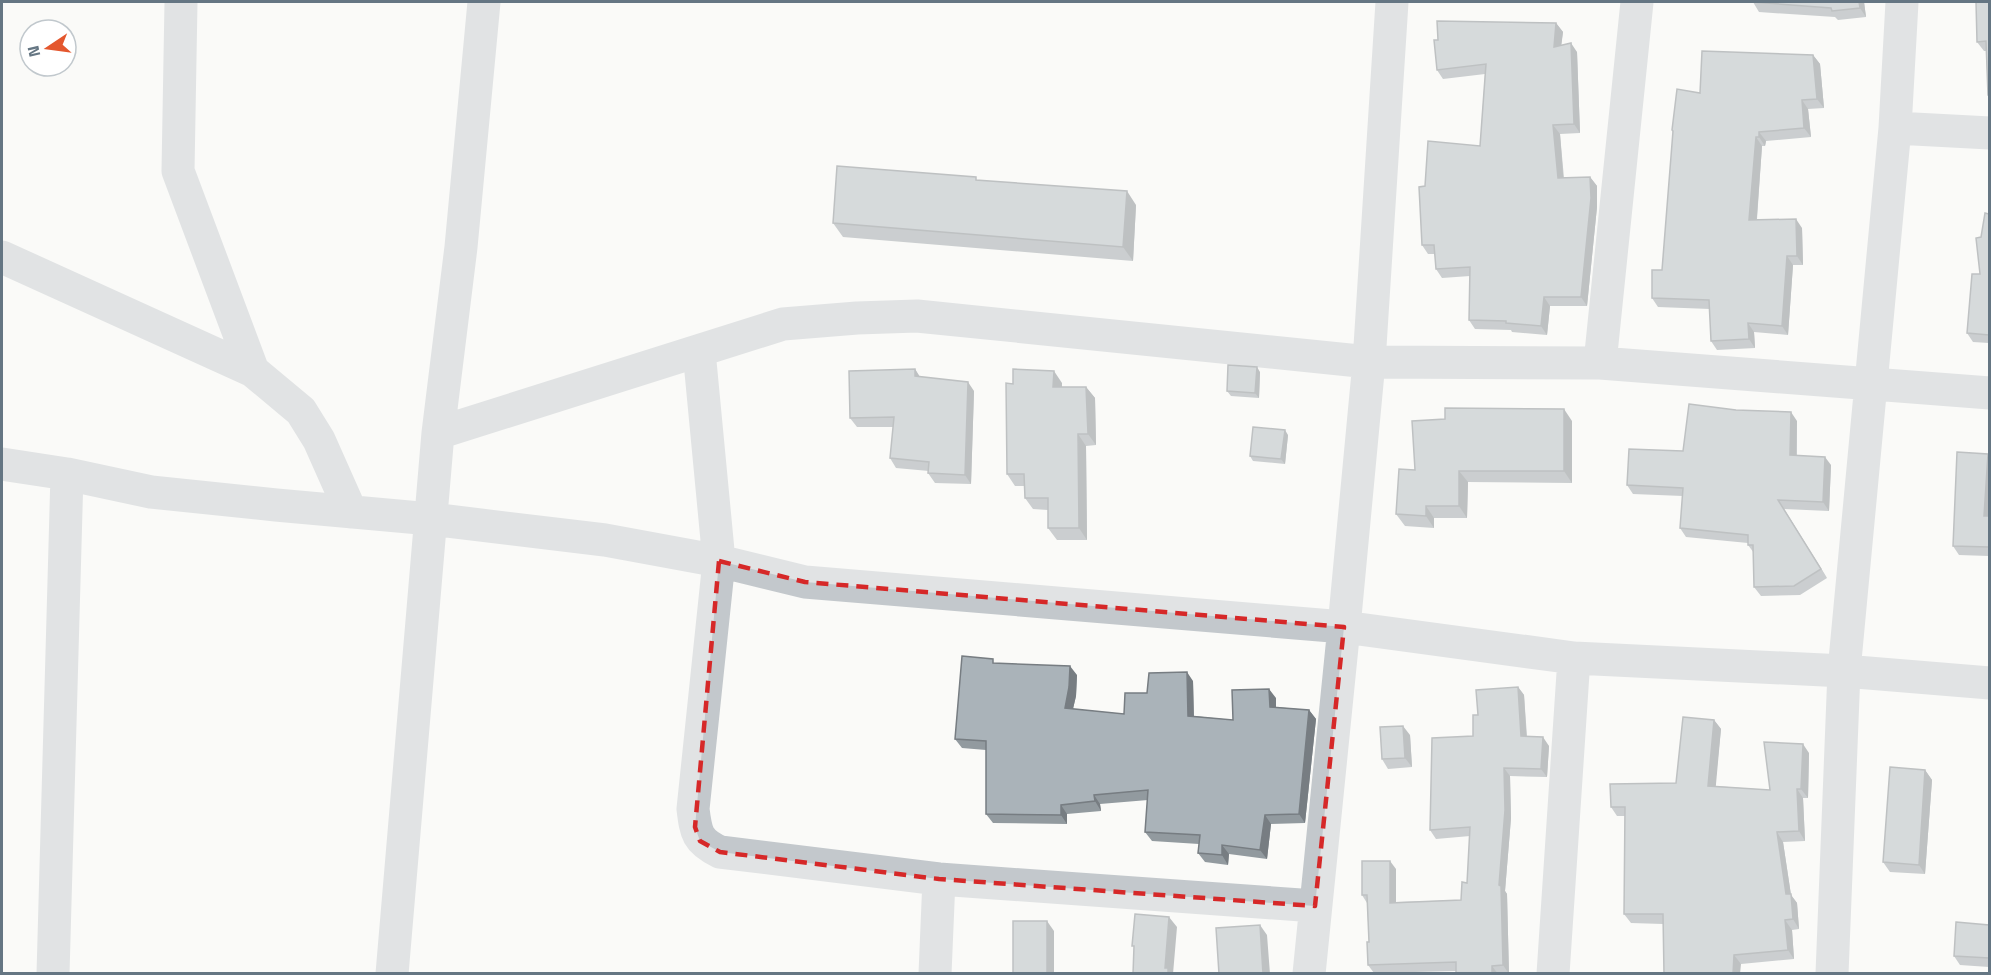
<svg xmlns="http://www.w3.org/2000/svg" width="1991" height="975" viewBox="0 0 1991 975" font-family="'Titillium Web',sans-serif">
<style>
.lines{fill:none;stroke-linecap:round;stroke-linejoin:round}
.minor{stroke:#c3c8cc;stroke-width:33}
.wall{fill:#929a9f}
.shaded-wall{fill:#777d82}
.building{fill:#aab3b9;stroke:#777d82;stroke-width:1.5}
.marked{fill:none;stroke:#d62828;stroke-width:4.5;stroke-dasharray:12 8;stroke-linejoin:round}
</style>
<rect width="100%" height="100%" fill="#fafaf8"/>
<g class="lines">
<path class="minor" d="M181,2L178,171L253,371
M1895,128L1990,133
M2,257L253,371L301,411L319,440L351,512
M699,351L719,561L693,809C696,833 697,841 720,852L939,879L1315,906
M1600,363L1637,2
M438,433L783,324L857,318L917,316L1369,362L1600,363L1990,393
M2,464L67,474L151,492L276,505L431,519L605,540L719,561L805,582L1344,627L1574,658L1844,671L1990,683
M53,974L67,474
M392,974L438,433L461,247L484,2
M935,974L939,879
M1309,974L1344,627L1369,362L1392,2
M1553,974L1574,658
M1832,974L1844,671L1895,128L1902,2"/>
</g>
<path class="wall" d="M1741,2H1864L1866,17L1838,20L1835,17L1759,12L1753,2Z
M1989,2V97L1988,95L1986,51H1984L1977,42Z
M1556,23L1563,32L1561,45L1577,52L1580,133L1560,134L1564,178L1590,177L1597,186V207L1587,306H1550L1547,335L1512,332L1511,330L1475,329L1469,320L1470,276L1442,278L1436,269L1435,254H1428L1422,245L1425,186L1480,146L1485,74L1443,79L1437,70Z
M1813,55L1820,64L1824,108L1808,109L1811,137L1766,141L1765,146H1762L1757,219L1802,228L1803,265H1793L1788,335L1754,332L1755,348L1717,350L1711,341L1710,309L1658,307L1652,298L1662,270L1673,133L1672,130L1700,93Z
M978,180L1136,205L1133,261L843,237L833,223Z
M1989,214V343L1973,342L1967,333L1980,274L1981,237Z
M915,369L920,377L974,391L971,484L935,483L928,473L929,471L896,468L890,458L893,427H857L850,418Z
M1260,372L1259,398L1231,396L1227,391Z
M1062,383V387H1086L1095,398L1096,445L1086,446L1087,540H1057L1048,528V510L1033,509L1025,498L1024,486H1015L1007,474L1013,384Z
M1572,421V483L1468,482L1467,518H1434V528L1405,526L1396,514L1415,470Z
M1797,421V455L1831,465L1829,511L1784,509L1827,578L1800,595L1761,596L1754,587V553L1748,545V543L1686,537L1680,528L1683,496L1633,494L1627,485L1683,451Z
M1288,435L1285,464L1253,461L1250,456Z
M1989,456V556L1959,555L1953,546Z
M996,663L1077,675L1076,696L1073,709L1124,714L1147,693L1193,681L1194,716L1233,720L1276,698V707L1309,710L1316,719L1305,823L1271,824L1267,859L1229,854L1228,865L1205,862L1198,853L1199,844L1152,841L1145,832L1148,800L1100,804L1101,811L1067,814V824L993,823L986,814V750L962,748L955,739Z
M1518,687L1524,695L1527,736L1549,746L1547,777L1510,776L1511,818L1505,891L1507,894L1509,974H1456V971L1374,973L1368,965L1369,942L1367,903L1362,895L1396,869V902L1461,900L1467,883L1470,836L1436,839L1430,830L1473,736L1478,715Z
M1714,720L1721,729L1715,786L1770,790L1809,753L1808,798H1803L1805,841L1783,842L1791,895L1797,903L1799,929L1792,930L1794,959L1741,964L1663,924L1631,923L1624,914L1625,816H1617L1611,807L1676,783Z
M1410,735L1412,767L1388,769L1382,759Z
M1925,770L1932,780L1925,874L1890,872L1883,862Z
M1989,925V967L1960,965L1954,956Z"/>
<path class="shaded-wall" d="M1859,2H1864L1866,17L1860,8Z
M1556,23L1563,32L1560,56L1554,47Z
M1571,43L1577,52L1580,133L1574,124Z
M1813,55L1820,64L1824,108L1817,99Z
M1802,100L1808,109L1811,137L1804,128Z
M1553,125L1560,134L1564,187L1558,178Z
M1759,132L1766,141L1765,146L1759,137Z
M1756,137L1762,146L1756,229L1749,220Z
M1590,177L1597,186V207L1587,306L1581,297Z
M1127,191L1136,205L1133,261L1123,247Z
M1796,219L1802,228L1803,265L1797,256Z
M1787,256L1793,265L1788,335L1782,326Z
M1544,297L1550,306L1547,335L1541,326Z
M1748,323L1754,332L1755,348L1749,339Z
M1257,367L1260,372L1259,398L1255,393Z
M915,369L921,379L915,376Z
M1054,371L1062,383L1061,399L1053,387Z
M968,382L974,391L971,484L965,475Z
M1086,387L1095,398L1096,445L1088,434Z
M1564,409L1572,421V483L1564,471Z
M1791,412L1797,421L1796,464L1790,455Z
M1285,430L1288,435L1285,464L1281,459Z
M1078,434L1086,446L1087,540L1079,528Z
M1988,454L1989,456V524L1984,516Z
M1825,457L1831,465L1829,511L1823,502Z
M1459,471L1468,482L1467,518L1459,506Z
M1778,500L1784,509L1827,578L1821,569Z
M1426,506L1434,518V528L1426,516Z
M1070,666L1077,675L1076,696L1071,717L1065,708Z
M1187,672L1193,681L1194,725L1188,716Z
M1518,687L1524,695L1527,745L1521,736Z
M1269,689L1276,698V716L1270,707Z
M1309,710L1316,719L1305,823L1299,814Z
M1714,720L1721,729L1715,795L1708,786Z
M1403,726L1410,735L1412,767L1405,758Z
M1543,737L1549,746L1547,777L1541,769Z
M1803,744L1809,753L1808,798L1801,789Z
M1504,768L1510,776L1511,818L1505,891L1507,894L1509,974L1503,965L1499,885Z
M1925,770L1932,780L1925,874L1919,865Z
M1797,789L1803,798L1805,841L1799,831Z
M1094,795L1100,804L1101,811L1095,801Z
M1061,805L1067,814V824L1061,815Z
M1265,815L1271,824L1267,859L1260,850Z
M1777,832L1783,842L1791,895L1797,903L1799,929L1793,919L1786,894Z
M1222,845L1229,854L1228,865L1222,855Z
M1390,861L1396,869V911L1390,903Z
M1169,917L1177,927L1173,974H1168L1165,968Z
M1785,920L1792,930L1794,959L1788,950Z
M1047,921L1054,931V974H1047Z
M1260,925L1267,935L1270,974H1263Z
M1734,955L1741,964L1740,974H1733Z
M1492,966L1498,974H1492Z"/>
<path class="building" d="M1753,2H1859L1860,8L1832,11L1831,8Z
M1976,2H1989V95H1988L1986,41L1977,42Z
M1437,21L1556,23L1554,47L1571,43L1574,124L1553,125L1558,178L1590,177L1591,198L1581,297H1544L1541,326L1506,323V321L1469,320L1470,267L1436,269L1434,245H1422L1419,187L1425,186L1428,141L1480,146L1486,64L1437,70L1434,40H1438Z
M1702,51L1813,55L1817,99L1802,100L1804,128L1759,132V137H1756L1749,220L1796,219L1797,256H1787L1782,326L1748,323L1749,339L1711,341L1709,300L1652,298V270H1662L1673,131L1672,130L1677,89L1700,93Z
M837,166L976,177V180L1127,191L1123,247L833,223Z
M1985,213L1989,214V335L1967,333L1972,274H1980L1976,238L1981,237Z
M1228,365L1257,367L1255,393L1227,391Z
M915,369V376L968,382L965,475L928,473L929,462L890,458L894,417L850,418L849,371Z
M1013,369L1054,371L1053,387H1086L1088,434H1078L1079,528H1048V498H1025L1024,474H1007L1006,383L1013,384Z
M1689,404L1736,410L1791,412L1790,455L1825,457L1823,502L1778,500L1821,569L1794,586L1754,587L1753,545H1748V535L1680,528L1683,488L1627,485L1629,449L1683,451Z
M1445,408L1564,409V471H1459V506H1426V516L1396,514L1399,469L1415,470L1412,421L1445,419Z
M1253,427L1285,430L1281,459L1250,456Z
M1957,452L1988,454L1984,516H1989V547L1953,546Z
M962,656L993,659V663L1070,666L1069,687L1065,708L1124,714L1125,693H1147L1149,673L1187,672L1188,716L1233,720L1232,690L1269,689L1270,707L1309,710L1299,814L1265,815L1260,850L1222,845V855L1198,853L1200,835L1145,832L1148,790L1094,795L1095,801L1061,805V815L986,814V741L955,739Z
M1518,687L1521,736L1543,737L1541,769L1504,768L1505,810L1499,885L1501,886L1503,965L1492,966V974H1456V962L1368,965L1367,942H1369L1367,895H1362V861H1390V903L1461,900L1462,882L1467,883L1470,827L1430,830L1432,738L1473,736V715H1478L1476,690Z
M1683,717L1714,720L1708,786L1770,790L1764,742L1803,744L1801,789H1797L1799,831L1777,832L1786,894H1791L1793,919L1785,920L1788,950L1734,955L1733,974H1664L1663,914H1624L1625,807H1611L1610,784L1676,783Z
M1403,726L1405,758L1382,759L1380,727Z
M1890,767L1925,770L1919,865L1883,862Z
M1135,914L1169,917L1165,968H1168V974H1133L1134,946H1132Z
M1013,921H1047V974H1013Z
M1956,922L1989,925V958L1954,956Z
M1260,925L1263,974H1219L1216,928Z"/>
<path d="M0 0H1991V975H0ZM719,561L805,582L1344,627L1315,906L939,879L720,852L700,841L695,827Z" fill="#fafaf8" fill-opacity=".55" fill-rule="evenodd"/>
<path class="marked" d="M719,561L805,582L1344,627L1315,906L939,879L720,852L700,841L695,827Z"/>
<rect width="1991" height="975" fill="none" stroke="#657683" stroke-width="6"/>
<g transform="translate(48 48) rotate(257)"><circle r="28" fill="#ffffff" stroke="#c1c8cd" stroke-width="1.5"/>
<path d="M0-4.5L10 22L0 15L-10 22Z" fill="#e4572e"/>
<text y="-9" font-size="16" font-weight="bold" text-anchor="middle" fill="#657683">N</text>
</g>
</svg>
